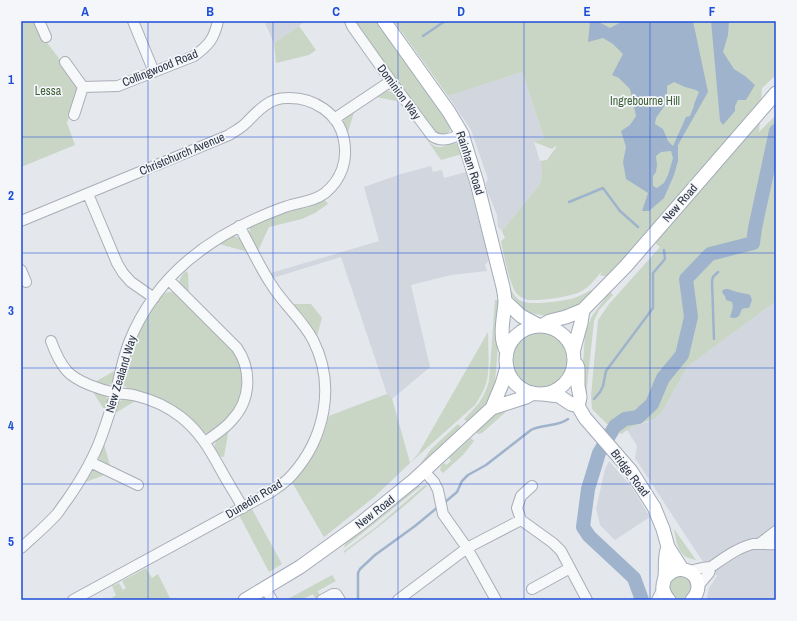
<svg xmlns="http://www.w3.org/2000/svg" width="797" height="621" viewBox="0 0 797 621" font-family="'Archivo Narrow',sans-serif">
<style>
.built{fill:#d2d6de}
.green{fill:#c9d6c5}
.water{fill:#9fb4cc;fill-rule:evenodd}
.lines{fill:none;stroke-linecap:round;stroke-linejoin:round}
.stream{stroke:#9fb4cc;stroke-width:2.5}
.river{stroke:#9fb4cc;stroke-width:14}
.minor-casing{stroke:#a9aeb7;stroke-width:12}
.major-casing{stroke:#a3abb8;stroke-width:15}
.minor{stroke:#f7f8fa;stroke-width:10}
.major{stroke:#fff;stroke-width:13}
.grid{fill:none;stroke:#1d4ed8;stroke-width:1;stroke-opacity:0.55}
.labels{text-anchor:middle;stroke-width:3.5;stroke-linejoin:round;paint-order:stroke}
.street-label{font-size:12px;fill:#2b3445;stroke:#f4f6f9}
.park-label{font-size:12px;fill:#3f6138;stroke:#f4f6f9}
.neatline{fill:none;stroke:#1d4ed8;stroke-width:1.5}
.grid-label{font-size:13px;text-anchor:middle;font-weight:bold;fill:#1d4ed8}
</style>
<rect width="100%" height="100%" fill="#e4e7ec"/>
<path class="built" d="M264,21H306L274,43Z
M522,72L544,138L534,142L540,161L547,160L558,146L580,163L541,170L542,175L540,184L502,231L498,227L497,215L486,188V183L488,179L471,130L448,96Z
M431,166L433,172L442,170L444,178L466,172L489,260L485,265L487,271L451,275L411,285L430,367L392,399L410,463L374,497L324,537L292,482L304,469L312,458L320,443L326,430L329,416L387,394L341,257L273,278L271,273L379,241L364,187L401,174Z
M776,301V600H707V597L709,588L717,576L701,559L635,458L637,446L627,430L634,426L648,422L662,412L687,367Z
M609,461L630,485L650,517L615,540L600,525L596,509L605,469Z"/>
<path class="green" d="M21,21H36L44,39L61,61L79,87L67,123L75,145L21,167Z
M353,21H377L448,119C452,128 452,132 443,135L431,131Z
M394,21H776V75L762,88L759,132L776,115V301L687,367L662,412L654,419L634,426L621,434L611,424H607L592,409L591,396L598,320L609,304L660,247L645,234L609,274C606,276 604,277 600,275L602,271C596,278 589,288 580,292C569,297 540,301 528,300C524,299 520,297 517,294C510,287 503,252 501,241L505,238L502,231L540,184L542,175L541,170H542L541,161L547,160L557,146L554,147L552,149L534,142L544,138L522,72L448,96Z
M299,26L316,50L309,55L276,63L274,43Z
M384,91C393,90 397,96 401,102L376,97Z
M355,109L348,132L345,131C342,116 344,118 355,109Z
M427,140C430,143 434,146 438,147C445,148 450,142 458,144L462,154L441,160Z
M325,200L328,204L315,213L302,219L269,227L258,251L250,238L249,235L250,228L252,226L256,223L285,212L298,209L307,208Z
M230,236C242,236 244,243 249,252L222,245L220,242Z
M186,271L188,273L189,295C180,285 175,282 186,271Z
M509,287C513,293 516,300 524,302C534,305 567,301 577,297C582,295 587,292 591,290L592,291L578,305L572,310L546,316L530,313L521,308L511,295Z
M168,292H173L178,294L229,344L241,363L244,392L231,417L212,433H203L142,393C136,391 127,390 123,384C116,372 149,310 158,299C161,296 164,294 168,292Z
M610,292L613,295L599,310L594,321L587,387V403L585,404L583,395L582,383L585,333L592,316Z
M495,300H499L498,345L495,383L490,396L487,402L468,423L464,419C477,406 484,399 489,381Z
M293,304H311L322,318L317,336L304,316Z
M512 359a29 29 0 1 1 58 0a29 29 0 1 1-58 0Z
M488,332C488,348 490,364 487,380C485,389 480,397 475,405L410,463L374,497L324,537L292,482C312,461 322,445 329,416L387,394L392,399L410,463L418,454Z
M116,370C114,387 109,387 95,382Z
M96,391C105,394 111,398 105,408H103L93,392Z
M126,399L135,401L114,414C116,405 116,401 126,399Z
M520,403L508,410L482,433L478,434L475,431L498,412Z
M458,424L462,428L420,467L419,466L431,449Z
M227,432L228,434L224,457L217,456C211,443 217,439 227,432Z
M471,438L474,441L463,455L443,473L440,470L441,466L444,463L446,465L451,461L449,458Z
M104,444L111,469C96,459 97,459 104,444Z
M93,470H95L107,474L83,483L90,472Z
M425,485L427,486L403,507L377,528L344,553V551L376,527Z
M417,486H421L400,503L344,548L345,544L349,539L414,488Z
M252,509L282,564L269,572L239,515Z
M674,529L696,560C678,557 677,545 674,529Z
M146,568L152,578L158,574L171,600H109L116,595L112,586L119,583L123,590L126,588L122,581Z
M679,574L691,580L693,589C684,602 678,602 668,591L669,582Z
M332,575L336,581L318,591L320,596L319,598L316,600L313,594L301,600H286Z"/>
<path class="water" d="M590,21H597L610,28L623,21H693L708,92L678,145V161L674,175L664,198L649,211H642L648,193L626,179L623,162L626,147L621,131L630,125L636,116L630,89L619,78L612,75L623,54L613,44L603,38L588,42ZM674,82L685,87L696,90L699,92L694,104V106L690,116L686,117L673,146L668,141L663,129L655,124L656,118L665,105H668C669,101 671,97 667,94V86ZM671,151L673,158L668,175L664,183L657,188L653,186V176L656,172L657,165L656,156L661,152Z
M711,21H729L728,35L723,52L734,69L745,76L755,85L746,100H738L735,106V111L723,125L720,121Z
M725,289H728L737,292L747,294L750,295L752,300L749,308H746L742,309C739,316 739,318 732,318L730,317L733,307L732,302L726,300L725,296L723,294L722,291Z"/>
<g class="lines">
<path class="stream" d="M423,36L445,21
M569,202L603,188L620,211L638,227
M714,339L712,281L713,277L718,272
M594,399L600,392L603,386L606,371L653,308V273L665,259L664,250
M444,503L457,492L462,481L468,475L486,465L531,430C542,424 558,427 568,419
M358,600V573L360,569L375,555L415,526L438,507"/>
<path class="river" d="M642,600L634,578L589,536L583,527L588,489L599,453L615,426L625,419L638,417L652,404L663,378L682,355L691,317L686,279L710,254L753,243L755,228L776,131"/>
<defs>
<path id="minor" d="M39,21L46,37
M133,21L154,72
M350,21L352,26L391,81L432,136C442,143 452,138 462,134
M65,62L83,87L118,86L194,56C209,45 214,39 218,21
M74,115L83,87
M334,119L391,81
M88,194L117,263L123,273L131,282L154,298
M21,221L229,135C235,131 241,128 246,123C253,116 259,109 267,104C273,100 280,98 287,98C313,97 339,113 344,140C348,161 341,180 325,193C312,203 296,202 282,208C233,226 185,254 154,297C144,311 136,325 130,340C123,357 120,374 116,391C112,406 107,421 102,435C94,458 81,480 67,500C63,505 60,510 57,514C46,526 33,537 21,548
M21,270L26,282
M169,280L237,348C252,370 251,400 232,420C225,429 214,435 205,442
M51,341C55,352 59,362 67,371C77,382 101,390 116,393C123,394 131,394 137,396C153,400 168,407 181,417C200,432 210,450 221,470C228,483 236,495 243,508
M90,462L138,485
M424,471L434,482L438,490L443,514L467,548L496,600
M521,520L517,508L521,496L532,486
M759,544L776,531
M711,567C724,558 737,548 753,544C761,543 769,545 776,544
M689,571L702,568L711,567
M698,586L709,573L711,567
M265,588L272,600
M532,589L570,568
M73,600L271,492C278,487 286,482 292,475C325,438 336,385 313,340C302,319 283,304 271,284C259,266 250,245 239,226
M322,600L333,594H336L340,600
M398,600L467,548L521,520L553,543L561,551L587,600
M657,600L663,588"/>
<path id="major" d="M384,21L449,112L462,134L477,183L503,287C504,292 505,297 505,302C504,318 498,337 507,352
M505,301L521,316L538,325
M543,325L550,321L566,317L583,310L626,266L776,93
M506 360a34 34 0 1 1 68 0a34 34 0 1 1-68 0Z
M573,352L581,323L583,310
M577,365L578,368V386L580,397L578,406
M543,394L559,396L571,404L578,406L585,418L631,471L654,507L663,529L668,547L682,569
M492,408L502,384L507,367
M668,547C664,557 666,566 665,576C665,580 662,584 663,589C664,593 666,597 669,600
M665,578C683,556 710,581 692,600
M245,600L300,567L361,523L414,480L492,408L526,397L533,393"/>
</defs>
<use href="#minor" class="minor-casing"/>
<use href="#major" class="major-casing"/>
<use href="#minor" class="minor"/>
<use href="#major" class="major"/>
</g>
<path class="grid" d="M148,21V600M273,21V600M398,21V600M524,21V600M650,21V600M21,137H776M21,253H776M21,368H776M21,484H776"/>
<g class="labels">
<g class="street-label">
<text transform="translate(160 68) rotate(-22)" y="4">Collingwood Road</text>
<text transform="translate(399 92) rotate(54)" y="4">Dominion Way</text>
<text transform="translate(182 154) rotate(-23)" y="4">Christchurch Avenue</text>
<text transform="translate(470 163) rotate(72)" y="4">Rainham Road</text>
<text transform="translate(680 203) rotate(-49)" y="4">New Road</text>
<text transform="translate(121 374) rotate(-73)" y="4">New Zealand Way</text>
<text transform="translate(630 473) rotate(53)" y="4">Bridge Road</text>
<text transform="translate(254 499) rotate(-31)" y="4">Dunedin Road</text>
<text transform="translate(375 512) rotate(-38)" y="4">New Road</text>
</g>
<g class="park-label">
<text x="48" y="95">Lessa</text>
<text x="645" y="105">Ingrebourne Hill</text>
</g>
</g>
<rect width="797" height="621" fill="none" stroke="#f4f6f9" stroke-width="44"/>
<rect x="22" y="22" width="753" height="577" class="neatline"/>
<g class="grid-label">
<text x="85" y="16">A</text>
<text x="210" y="16">B</text>
<text x="336" y="16">C</text>
<text x="461" y="16">D</text>
<text x="587" y="16">E</text>
<text x="712" y="16">F</text>
<text x="11" y="84">1</text>
<text x="11" y="200">2</text>
<text x="11" y="315">3</text>
<text x="11" y="430">4</text>
<text x="11" y="546">5</text>
</g>
</svg>
